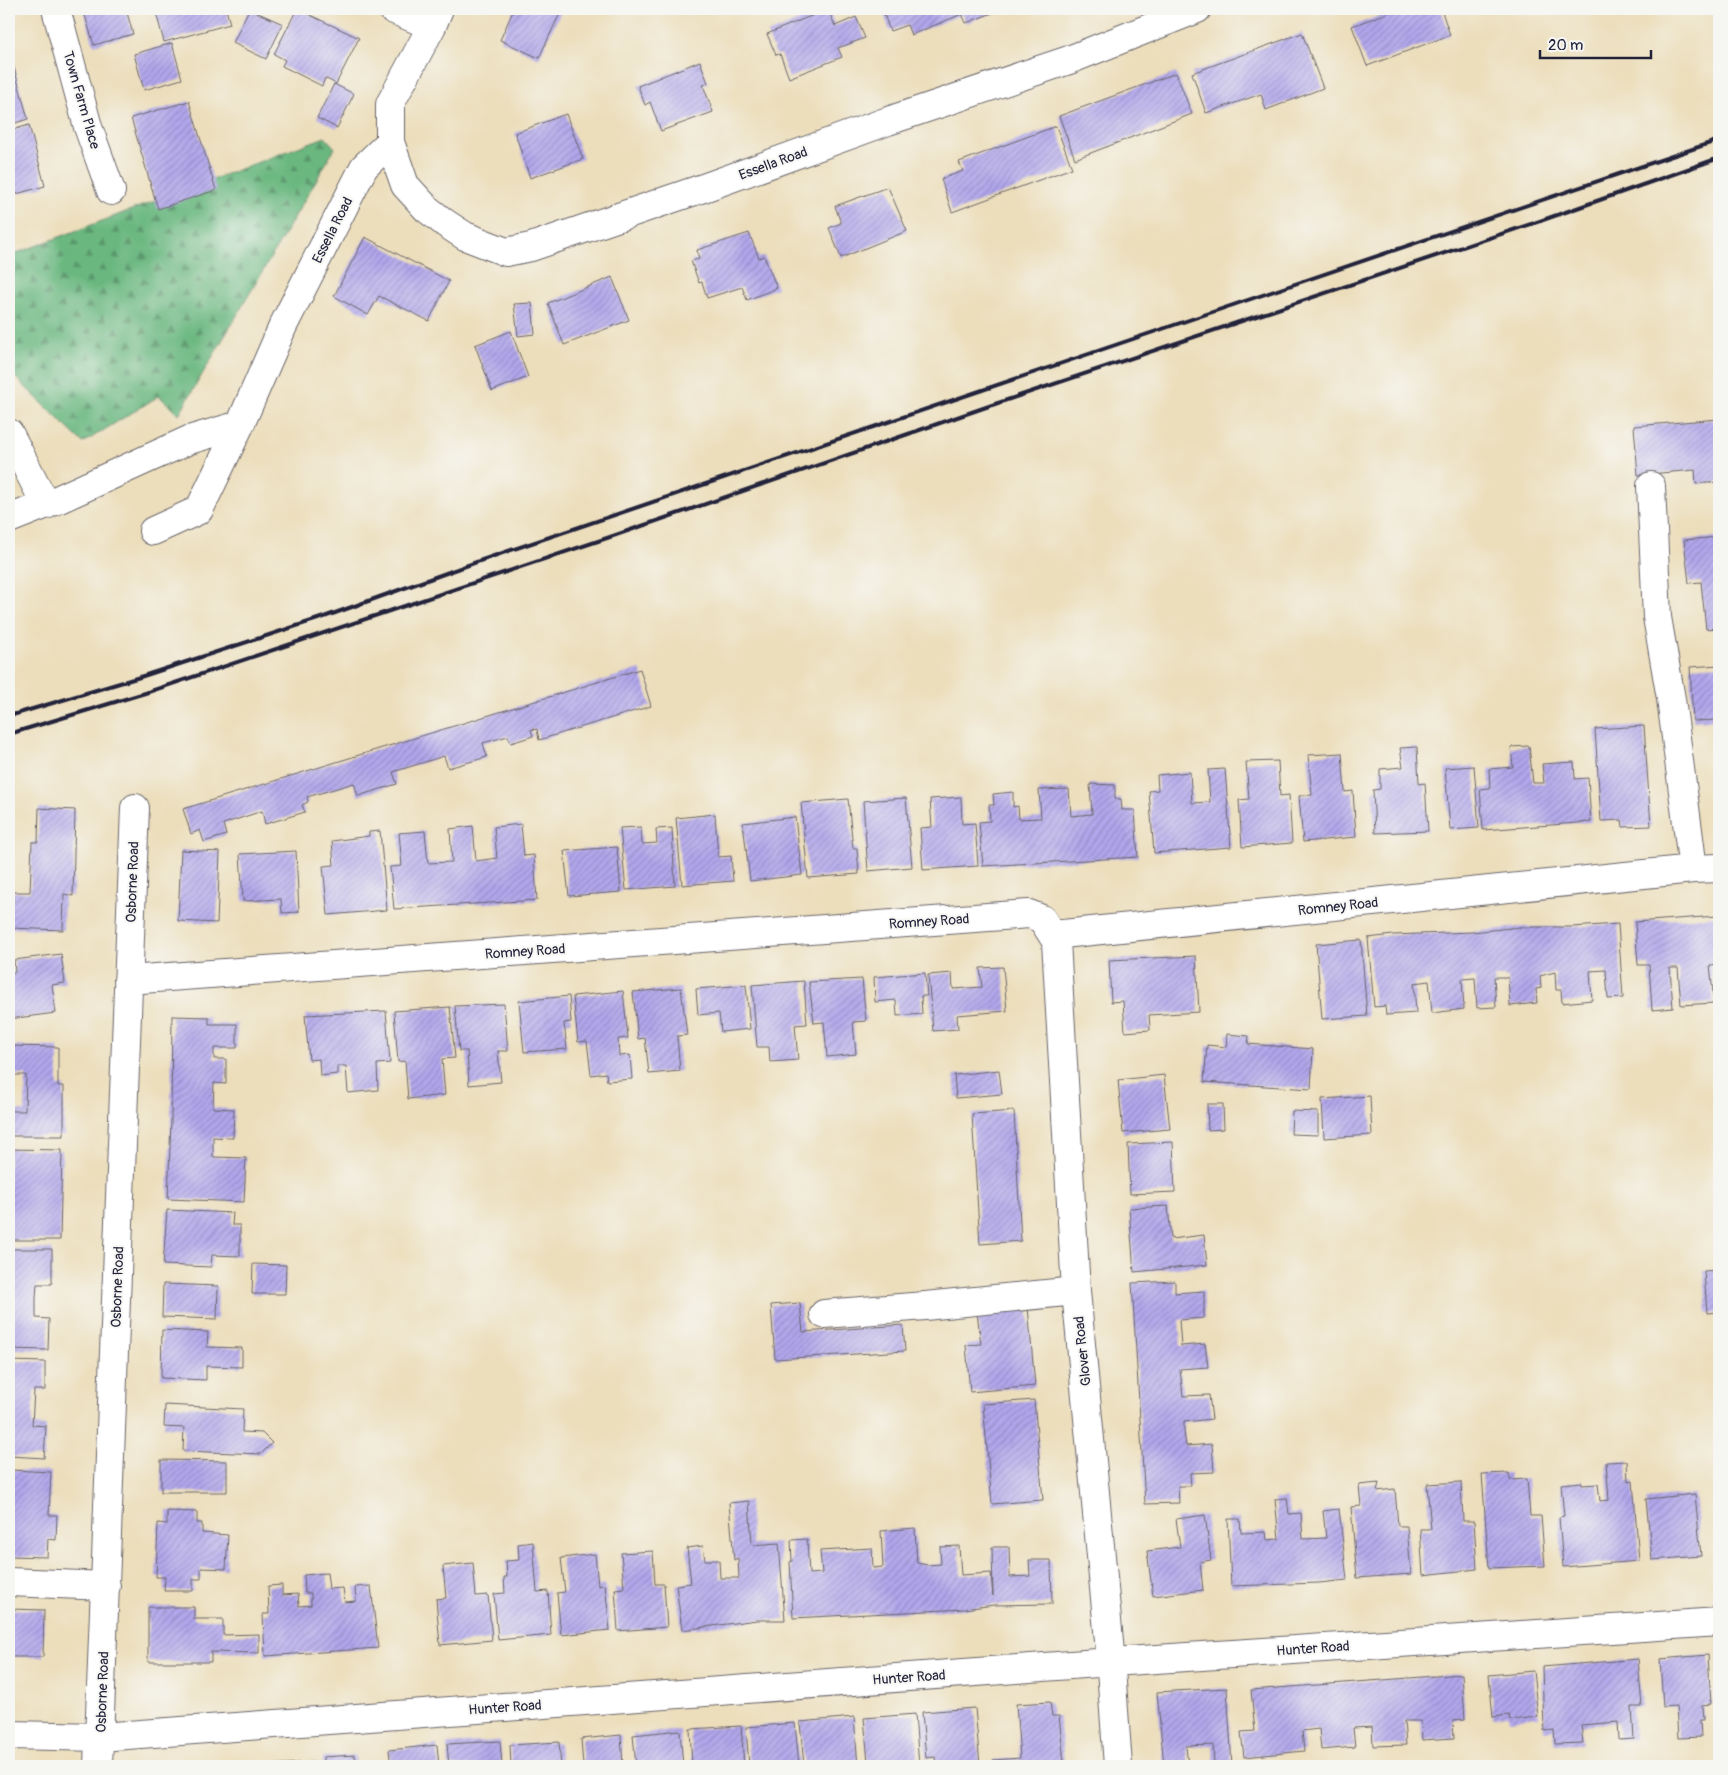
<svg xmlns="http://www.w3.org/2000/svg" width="1728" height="1775" viewBox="0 0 1728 1775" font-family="Pangolin,sans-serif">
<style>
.forest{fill:url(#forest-firs);stroke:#466d5e}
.building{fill:url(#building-hatch)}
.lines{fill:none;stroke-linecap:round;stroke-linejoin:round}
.minor-casing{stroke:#696468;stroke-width:30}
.minor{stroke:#fff;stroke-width:28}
.rail{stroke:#22223b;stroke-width:4}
.labels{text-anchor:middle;stroke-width:4;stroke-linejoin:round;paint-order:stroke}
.street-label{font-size:14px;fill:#22223b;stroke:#f6f6f2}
</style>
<defs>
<pattern id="forest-firs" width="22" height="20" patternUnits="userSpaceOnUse" patternTransform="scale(1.25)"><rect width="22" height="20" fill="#6bb880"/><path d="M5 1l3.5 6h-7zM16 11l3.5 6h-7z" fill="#58956a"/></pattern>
<pattern id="building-hatch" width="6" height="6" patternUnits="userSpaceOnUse" patternTransform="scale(1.25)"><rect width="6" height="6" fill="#b2a7ec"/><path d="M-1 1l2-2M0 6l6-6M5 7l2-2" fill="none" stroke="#9088c0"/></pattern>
</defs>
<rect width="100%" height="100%" fill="#f6f6f2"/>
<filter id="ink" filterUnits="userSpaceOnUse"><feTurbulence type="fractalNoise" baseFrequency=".02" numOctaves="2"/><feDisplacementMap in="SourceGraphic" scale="10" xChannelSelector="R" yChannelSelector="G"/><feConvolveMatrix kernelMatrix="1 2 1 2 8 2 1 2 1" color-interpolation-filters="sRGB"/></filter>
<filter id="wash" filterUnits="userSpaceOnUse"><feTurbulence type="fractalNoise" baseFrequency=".0096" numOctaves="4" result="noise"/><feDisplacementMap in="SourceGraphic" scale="20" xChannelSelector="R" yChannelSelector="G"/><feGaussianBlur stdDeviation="1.12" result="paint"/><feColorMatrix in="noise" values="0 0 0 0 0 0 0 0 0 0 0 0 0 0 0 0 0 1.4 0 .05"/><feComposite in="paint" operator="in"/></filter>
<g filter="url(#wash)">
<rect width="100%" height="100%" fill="#ecdebb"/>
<path class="forest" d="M325,137L335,148L179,414L159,396L83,443L9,371V256Z"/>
<g id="blocks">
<path class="building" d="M83,9H126L133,34L94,45Z
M155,9H226L230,24L164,42Z
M249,9L283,24L266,59L233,43Z
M297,9L359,38L336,84L325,78L322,86L282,66L285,60L274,54Z
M514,9H562L539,58L500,40Z
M828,9L835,26L856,17L865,38L838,48L842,57L789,78L780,54L776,55L767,34Z
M882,9H1003L966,23L962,14L911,35L907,25L890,31Z
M1398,9H1441L1450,35L1367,66L1352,26Z
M1302,33L1323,88L1266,110L1261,94L1206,113L1192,73Z
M172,43L182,79L144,90L134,54Z
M12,60L28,119L9,125V61Z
M700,61L708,83L703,85L713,112L661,131L650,102L645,105L638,86Z
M1176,73L1192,114L1075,159L1059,116Z
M334,84L354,94L337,128L317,118Z
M189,101L216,190L158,209L131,118Z
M566,114L583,159L530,178L515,133Z
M29,125L45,186L9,196V131Z
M1056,126L1072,168L952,212L941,179L963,171L959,162Z
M888,187L907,231L841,258L829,228L841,223L835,206Z
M749,233L759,258L764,256L777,288L747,300L742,287L707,298L702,282L699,283L691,261L699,259L697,250Z
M365,237L449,281L429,321L379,296L368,315L334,296Z
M612,277L629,320L564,345L548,303Z
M532,303L535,334L518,336L514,304Z
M511,331L528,377L492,391L475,345Z
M1719,419V482L1696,484L1695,470L1638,475L1634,426Z
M1719,537V645H1718L1716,628L1706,629L1701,582L1689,583L1684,540Z
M1719,665V720L1693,721L1690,667Z
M640,669L651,706L539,740L537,729L534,730V729L531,730L533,736L511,743L508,736L483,743L487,757L448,768L444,756L393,772L397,784L358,796L354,783L307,797L308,802L302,805L305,812L265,824L262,811L223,824L226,835L204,842L200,830L191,834L183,809Z
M1644,726L1651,826L1623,827L1622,820L1601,821L1595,729Z
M1529,746L1533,783H1544L1542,764L1574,762L1575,779L1588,778L1591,822L1483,830L1480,789L1490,788L1489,769L1513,767L1511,747Z
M1417,747L1419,784L1425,783L1428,831L1375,833L1373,790L1380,789V769L1403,767L1400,748Z
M1342,753L1345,792L1353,791L1356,837L1303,842L1299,796L1312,795L1308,755Z
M1278,761L1280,796L1289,795L1292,843L1242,847L1239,800L1249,799L1246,762Z
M1474,766L1479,828L1450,830L1445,768Z
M1225,769L1231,847L1154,853L1149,791L1158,790L1157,775L1190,772L1192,803L1210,802L1208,770Z
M1090,784L1115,785V799H1121L1122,810H1135L1138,857L983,866L979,822L990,821L989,805H994L993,794L1013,792V807L1018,806L1019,819L1041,818L1039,790L1069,789L1071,816L1092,814Z
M961,797L962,824L975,823L978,866L923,870L920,828L932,827L930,799Z
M906,798L912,867L868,871L863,801Z
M848,799L853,848H857L859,874L808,878L801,803Z
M39,808L75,810L73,896L64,894L63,930L9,928V903H13V892H30L32,842H38Z
M715,814L718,857L731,856L733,881L682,885L676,818Z
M795,817L802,875L750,881L743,823Z
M521,824L524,856L534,855L537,900L394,909L390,867L402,866L399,833L425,831L428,863L452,862L450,829L473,826L476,861L497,858L494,827Z
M641,827L642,844L657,843L656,829L672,828L675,886L626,890L620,828Z
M380,831L387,910L328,915L323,866L334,865L332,841L369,836V832Z
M617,847L621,892L569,896L564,851Z
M181,850L220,852L217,923L178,921Z
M296,851L299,912L282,913L281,899L243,901L240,854Z
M1717,916L1719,964L1710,965L1714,1003L1681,1005L1678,968H1670L1673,1008L1652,1010L1649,965H1638L1635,922Z
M1618,924L1623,998L1608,999L1606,970L1590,971L1592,1000L1562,1003L1561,990H1556L1555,972L1540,976L1541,988L1536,989L1537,1003L1510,1006L1508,978L1502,977H1494L1496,1007L1477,1008L1475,978L1462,979L1464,1009L1432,1013L1429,981L1414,983L1416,1013L1386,1015L1385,1006L1374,1007L1368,938L1393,935L1472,932L1520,927H1572Z
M1361,940L1367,1016L1322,1019L1316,944Z
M61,954L65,983L52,985L56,1013L9,1019V973L15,972L14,960Z
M1196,956L1199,1012L1149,1015L1150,1030L1125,1032L1123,1001L1111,1002L1109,960Z
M1003,967L1007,1011L957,1015L958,1029L933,1031L928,975L952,973L953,989L982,987L980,968Z
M925,973L927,996H921L922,1014L897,1016L896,1000L875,1002L874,977Z
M862,979L866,1021L853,1022L856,1054L827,1057L824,1022L814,1023L809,982Z
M804,981L807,1024L795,1025L798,1060L770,1062L769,1047H757L752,985Z
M746,985L750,1029L721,1032L719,1013L698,1015L696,989Z
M681,988L687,1035L677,1036L680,1071L649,1074L645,1038L638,1039L633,992Z
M623,991L628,1038L618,1039L619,1056L630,1055L632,1079L607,1081L606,1073L591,1075L587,1041L578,1042L573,996Z
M569,996L571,1022L564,1023L567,1049L524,1052L519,1001Z
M504,1004L508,1051H498L501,1082L469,1085L467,1051H459L455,1006Z
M450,1007L455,1058L442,1059L445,1095L408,1099L405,1061L398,1062L394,1011Z
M386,1011L390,1063L377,1064L378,1090L348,1093L346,1066H337V1074L320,1076L319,1059L309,1060L305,1015Z
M172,1016L209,1017V1024H237V1048H214V1059H226V1084L214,1083L213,1108L234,1109L233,1138L213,1137V1157L246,1158L244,1202L168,1199L171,1120Z
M1227,1034L1249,1036L1248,1044L1313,1049L1311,1089L1204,1082L1207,1045L1226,1047Z
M9,1046L58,1047V1086H64V1136H9V1111H25L26,1075H9Z
M999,1070L1002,1094L956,1098L954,1075Z
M1164,1075L1170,1129L1123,1133L1118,1080Z
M1370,1096L1372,1135L1324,1138L1322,1099Z
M1207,1104H1223L1224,1129L1208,1130Z
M1014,1111L1021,1241L980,1244L972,1114Z
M1292,1111L1318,1112V1135L1291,1134Z
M1173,1142L1175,1192L1130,1194L1128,1144Z
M9,1149L62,1150L60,1240H9Z
M1168,1206L1171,1239L1204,1235L1207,1265L1134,1272L1129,1208Z
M167,1210L233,1213L232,1225H240V1256L212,1255L211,1267L163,1265Z
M9,1249H52V1284H37L36,1298V1318L49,1319L48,1350L9,1349Z
M253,1264L286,1265L285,1294H252Z
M1719,1270V1312L1707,1313L1704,1271Z
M1175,1281V1293L1204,1291V1318L1179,1320L1181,1346L1205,1344L1208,1367L1180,1369L1183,1396L1209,1395L1212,1419L1184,1422V1432L1186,1446L1212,1444L1214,1472L1190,1473L1191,1486H1178L1179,1503L1145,1504L1132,1283Z
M163,1284L218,1286L217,1319L162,1317Z
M800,1303L803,1332L903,1325L905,1351L775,1359L771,1305Z
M1028,1307L1035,1386L970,1392L966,1345L981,1344L977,1312Z
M162,1330L208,1332L207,1347L242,1348V1367L206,1366V1380L161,1378Z
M9,1361L45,1362V1390H34L32,1425L46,1426L44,1458L9,1456Z
M1034,1400L1043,1500L992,1504L983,1404Z
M165,1405L243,1409L242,1432L262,1433L272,1443L261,1454L183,1451L184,1428L164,1427Z
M161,1460L227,1461V1492H161Z
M1627,1461L1628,1482L1633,1481L1639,1561L1563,1567L1559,1517L1564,1516L1561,1484L1582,1482V1485L1598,1484L1600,1501L1609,1500L1606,1462Z
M10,1470L51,1472L49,1515H57L56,1540L48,1539L47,1557L9,1556Z
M1509,1473L1510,1480L1527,1479L1530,1516H1541L1545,1566L1489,1568L1482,1474Z
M1461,1482L1463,1521H1474L1477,1569L1423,1575L1420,1529H1431L1427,1484Z
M1379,1483L1377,1491L1395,1489L1398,1526H1407L1411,1574L1357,1578L1351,1507L1361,1506L1359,1485Z
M1695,1494L1701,1556L1652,1560L1646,1499Z
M1287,1498L1289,1514L1301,1513L1303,1539L1326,1538L1323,1511L1339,1509L1347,1580L1319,1583L1231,1586L1228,1519H1240L1241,1533L1266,1532L1267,1540L1279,1539L1275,1499Z
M749,1501L752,1545L779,1543L785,1620H757L682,1630L676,1585L691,1583L687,1548L703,1546L705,1560H719L720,1578H739L738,1558L734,1560L729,1503Z
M167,1511L197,1512V1523H202V1533L228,1535L226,1569L201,1568V1579H193V1591H164L165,1577H156L158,1523L167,1524Z
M1205,1515L1211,1560L1200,1562L1203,1590L1153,1596L1147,1551L1180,1547L1176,1519Z
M915,1528L917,1563L928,1565L941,1564L940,1547L959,1546L961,1575L991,1573L993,1596L992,1547H1009L1010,1577L1030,1576L1029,1560H1051L1052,1604L994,1605L964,1609L793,1618L790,1562L792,1561L791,1540L807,1539L809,1574L822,1573L820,1551L872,1548L873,1568L883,1567L881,1531Z
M533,1542L537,1592L548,1591L551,1635L498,1640L494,1594L505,1593L504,1577H507L506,1561L519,1560L518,1544Z
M653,1551L655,1584H664L667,1627L618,1631L615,1589L624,1588L621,1553Z
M595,1554L598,1586L605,1585L610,1630L561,1635L557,1593L565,1592L561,1558Z
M473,1563L476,1596L488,1595L492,1640L440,1645L436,1599L446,1598L443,1566Z
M327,1573L329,1589L343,1588L345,1602L356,1601L355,1587L371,1586L378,1648L265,1656L263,1614H269L268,1586L282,1585V1595L298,1594L299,1606L311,1605V1593H305L304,1575Z
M148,1607H194V1619H223V1635L259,1634V1653L211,1652V1662H148Z
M9,1609L44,1610L43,1657H9Z
M1708,1655L1711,1704L1703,1705L1704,1720H1700L1701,1737L1678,1738L1676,1706L1663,1707L1660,1659Z
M1638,1659L1642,1707H1632L1634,1739L1619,1740L1618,1722L1581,1725L1583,1743L1555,1744L1554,1730L1544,1731L1542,1667Z
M1533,1671L1538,1717L1510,1720L1509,1715L1493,1717L1489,1675Z
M1462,1674L1465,1719L1453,1720L1454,1738L1422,1740L1421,1721H1404L1406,1745L1373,1746L1372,1727L1353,1728L1355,1747L1321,1750L1319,1729L1302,1731L1304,1751L1244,1757L1241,1732L1255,1731L1251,1690Z
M1227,1688L1232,1766H1214L1213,1745L1186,1746L1188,1766H1164L1157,1692Z
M1050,1702L1052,1716H1059L1064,1762H1054L1055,1766H993V1760L1020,1758L1016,1704Z
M975,1708L980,1766H936L935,1757L926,1758L922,1712Z
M915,1714L919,1766H877V1761L868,1762L864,1718Z
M854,1717L858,1766H804L800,1722Z
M795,1723L799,1766H749L746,1727Z
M741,1726L744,1766H692L690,1729Z
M680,1730L683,1766H636L633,1735Z
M621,1735L623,1766H583L581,1739Z
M500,1741L502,1766H449L447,1744Z
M559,1742L561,1766H511L510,1745Z
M437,1745L439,1766H391L389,1750Z
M355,1755L356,1766H323V1757Z
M314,1762V1766H268V1765Z"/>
</g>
</g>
<g filter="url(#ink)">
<use href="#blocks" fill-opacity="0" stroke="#696468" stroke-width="1"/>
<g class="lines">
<defs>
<path id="minor" d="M56,9L88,127L111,191
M392,9L432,26
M439,9L432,26L390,104V142L405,185L427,209L445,223L465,236L506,252L531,247L709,186L888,121L1069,60L1197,9
M9,433L46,505
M1651,486L1657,617L1671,699L1693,869
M9,519L57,500L189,440L240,425
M153,531L199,510L240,425L283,326L364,167L390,142
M1053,935L1693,869L1719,868
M128,980L1029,914L1042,919L1056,941L1076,1291L1109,1641L1118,1766
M824,1314L925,1306L1076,1291
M9,1582L106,1586
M9,1735L100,1737L1111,1662L1719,1622
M98,1766L135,808"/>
</defs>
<use href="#minor" class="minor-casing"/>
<use href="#minor" class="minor"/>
<path class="rail" d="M9,716L140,677L324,617L485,559L1719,140
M9,734L145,693L613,536L992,405L1540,221L1719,158"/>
</g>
</g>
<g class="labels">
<g class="street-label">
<text transform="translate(82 100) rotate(74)" y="5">Town Farm Place</text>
<text transform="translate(773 163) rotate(-20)" y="5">Essella Road</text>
<text transform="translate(332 230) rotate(-63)" y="5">Essella Road</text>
<text transform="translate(132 882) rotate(-88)" y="5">Osborne Road</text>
<text transform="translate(1338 906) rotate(-6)" y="5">Romney Road</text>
<text transform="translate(929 921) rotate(-4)" y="5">Romney Road</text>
<text transform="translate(525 951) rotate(-4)" y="5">Romney Road</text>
<text transform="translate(117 1287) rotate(-88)" y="5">Osborne Road</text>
<text transform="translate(1082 1351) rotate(-96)" y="5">Glover Road</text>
<text transform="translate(1313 1648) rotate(-4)" y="5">Hunter Road</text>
<text transform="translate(909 1677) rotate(-4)" y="5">Hunter Road</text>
<text transform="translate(102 1692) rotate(-88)" y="5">Osborne Road</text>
<text transform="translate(505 1707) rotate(-4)" y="5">Hunter Road</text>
</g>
</g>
<rect width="1728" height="1775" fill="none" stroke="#f6f6f2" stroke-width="30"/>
<path d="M1540 50v8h111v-8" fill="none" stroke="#22223b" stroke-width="2.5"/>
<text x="1548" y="50" font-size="15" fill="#22223b" stroke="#f6f6f2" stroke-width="4" paint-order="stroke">20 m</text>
</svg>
